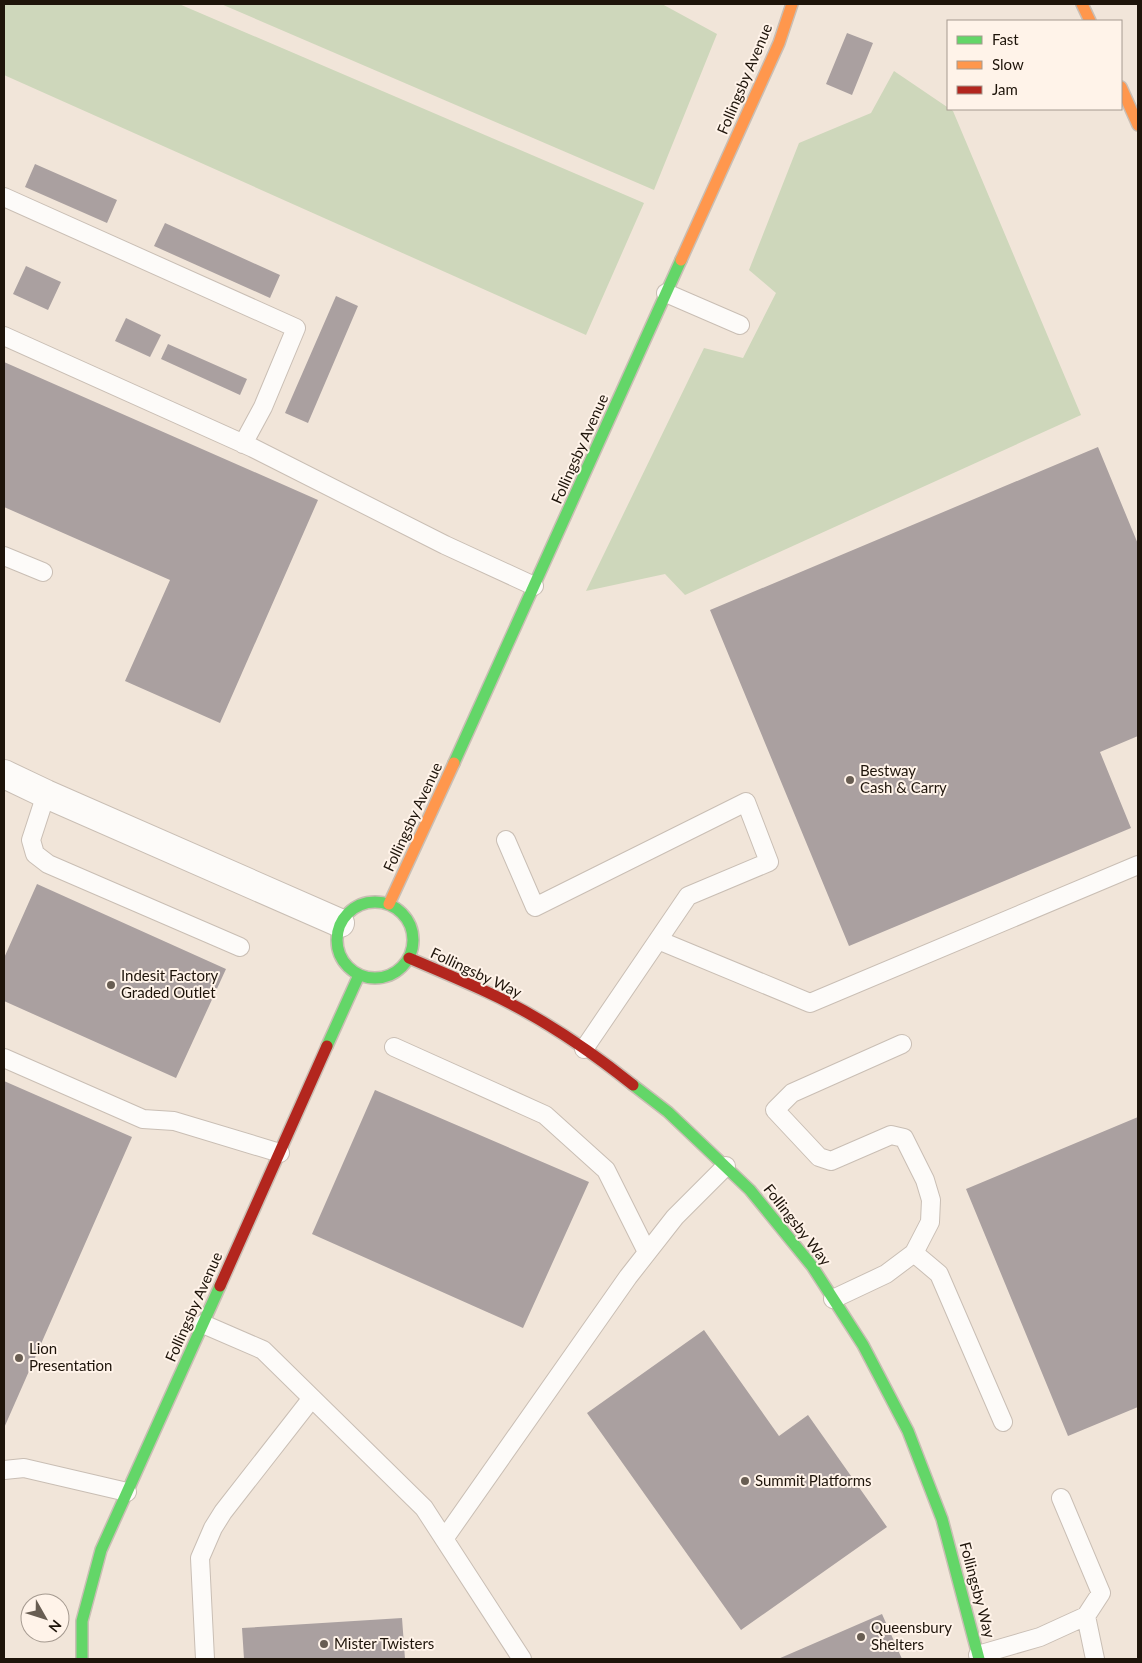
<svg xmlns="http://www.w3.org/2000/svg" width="1142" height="1663" viewBox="0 0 1142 1663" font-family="Lato,sans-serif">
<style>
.green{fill:#ced7bb}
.building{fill:#aaa0a0}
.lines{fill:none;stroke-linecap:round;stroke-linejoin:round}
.lane-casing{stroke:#c9beb4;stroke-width:20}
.street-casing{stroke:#c9beb4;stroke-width:30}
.fast-casing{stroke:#c9beb4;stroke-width:14}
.slow-casing{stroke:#c9beb4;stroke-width:14}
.jam-casing{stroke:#c9beb4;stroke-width:14}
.lane{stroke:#fdfbf9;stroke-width:18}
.street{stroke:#fdfbf9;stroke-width:28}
.fast{stroke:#63d668;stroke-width:11}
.slow{stroke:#ff974d;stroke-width:11}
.jam{stroke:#b3261e;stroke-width:11}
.poi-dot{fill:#685d52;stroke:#fff3e9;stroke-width:2}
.labels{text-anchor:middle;stroke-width:4;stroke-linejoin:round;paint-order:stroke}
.street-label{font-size:15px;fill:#1e140a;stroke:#fff3e9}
.poi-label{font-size:15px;fill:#1e140a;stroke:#fff3e9;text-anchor:start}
</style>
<rect width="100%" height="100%" fill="#f1e5d9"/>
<path class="green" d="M4,4H179L644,203L586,335L4,75Z
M221,4H662L717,34L654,190Z
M894,71L953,111L1081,415L685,595L665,574L586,591L704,348L743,358L776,293L749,270L799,143L871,113Z"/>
<path class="building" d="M847,33L873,43L852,95L826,84Z
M35,164L117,200L107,223L25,187Z
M165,223L280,275L270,298L154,246Z
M26,266L61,282L48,310L13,294Z
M336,296L358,306L308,423L285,413Z
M126,318L161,335L150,357L115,341Z
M168,344L247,379L240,395L161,359Z
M4,362L318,500L220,723L125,681L170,580L4,507Z
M1098,447L1138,544V736L1100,752L1131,828L849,946L710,610Z
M37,884L226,969L176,1078L4,1001V958Z
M4,1081L132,1137L4,1428Z
M375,1090L589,1182L523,1328L312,1234Z
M1138,1117V1407L1068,1436L966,1189Z
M704,1330L779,1436L808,1415L887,1527L741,1630L587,1413Z
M882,1614L902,1659H778Z
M402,1618L405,1659H244L242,1628Z"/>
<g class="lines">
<defs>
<path id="lane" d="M4,197L296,328L263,407L243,444
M666,293L740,325
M4,336L253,448L445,545L534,586
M4,556L43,572
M46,794L31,840L35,854L48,864L240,947
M506,840L535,907L746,802L769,862L688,896L584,1049
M658,940L810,1003L1138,865
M394,1047L545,1115L606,1170L647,1252
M4,1058L143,1119L174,1121L280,1153
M914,1253L939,1274L1003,1422
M833,1299L886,1274L914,1253L930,1222L931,1200L925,1180L904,1138L891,1135L831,1161L819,1157L775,1110L792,1093L902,1044
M203,1324L263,1350L424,1508L522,1659
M4,1470L24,1468L127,1492
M1061,1498L1101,1593L1086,1616
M444,1539L628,1277L675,1217L726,1166
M978,1655L1040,1637L1086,1616L1095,1659
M205,1659L200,1558L213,1528L223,1512L312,1398"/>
<path id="street" d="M4,774L46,794L340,923"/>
<path id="fast" d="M454,763L681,260
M337 940a38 38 0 1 1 76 0a38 38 0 1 1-76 0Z
M327,1046L359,975
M633,1085L668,1112L750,1190L812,1266L863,1345L908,1431L942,1519L979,1659
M82,1659V1621L101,1550L220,1286"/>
<path id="slow" d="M1082,4L1090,21
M1121,87L1138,125
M681,260L779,43L792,4
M389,904L454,763"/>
<path id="jam" d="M409,958C435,969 461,980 487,992C539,1016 588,1049 633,1085
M220,1286L327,1046"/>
</defs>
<use href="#lane" class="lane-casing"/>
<use href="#street" class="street-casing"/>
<use href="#fast" class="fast-casing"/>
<use href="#slow" class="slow-casing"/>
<use href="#jam" class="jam-casing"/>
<use href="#lane" class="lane"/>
<use href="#street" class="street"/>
<use href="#fast" class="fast"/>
<use href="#slow" class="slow"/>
<use href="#jam" class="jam"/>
</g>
<g class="poi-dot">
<circle cx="850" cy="780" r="5"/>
<circle cx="111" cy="985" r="5"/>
<circle cx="19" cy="1358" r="5"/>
<circle cx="745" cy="1481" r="5"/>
<circle cx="861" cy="1637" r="5"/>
<circle cx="324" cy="1644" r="5"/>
</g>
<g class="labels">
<g class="street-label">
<text transform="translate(745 79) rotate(-67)" y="5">Follingsby Avenue</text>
<text transform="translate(580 449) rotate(-66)" y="5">Follingsby Avenue</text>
<text transform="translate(413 817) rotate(-65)" y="5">Follingsby Avenue</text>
<text transform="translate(476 973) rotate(25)" y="5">Follingsby Way</text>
<text transform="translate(797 1225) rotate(52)" y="5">Follingsby Way</text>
<text transform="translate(194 1307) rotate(-66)" y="5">Follingsby Avenue</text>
<text transform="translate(977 1590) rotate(75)" y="5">Follingsby Way</text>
</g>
<g class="poi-label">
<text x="860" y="776">Bestway<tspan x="860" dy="17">Cash &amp; Carry</tspan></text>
<text x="121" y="981">Indesit Factory<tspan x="121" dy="17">Graded Outlet</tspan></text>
<text x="29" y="1354">Lion<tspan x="29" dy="17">Presentation</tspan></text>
<text x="755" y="1486">Summit Platforms</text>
<text x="871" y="1633">Queensbury<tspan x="871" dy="17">Shelters</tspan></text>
<text x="334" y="1649">Mister Twisters</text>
</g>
</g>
<rect width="1142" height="1663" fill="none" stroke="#1e140a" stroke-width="10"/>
<rect x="947" y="20" width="175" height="90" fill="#fff3e9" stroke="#a59a90"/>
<rect x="957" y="36" width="25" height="8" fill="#63d668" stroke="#a59a90"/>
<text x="992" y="45" font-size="15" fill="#1e140a">Fast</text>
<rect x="957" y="61" width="25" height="8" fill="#ff974d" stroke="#a59a90"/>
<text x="992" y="70" font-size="15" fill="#1e140a">Slow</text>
<rect x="957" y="86" width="25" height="8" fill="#b3261e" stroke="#a59a90"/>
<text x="992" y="95" font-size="15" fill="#1e140a">Jam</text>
<g transform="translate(45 1618) rotate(129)"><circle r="24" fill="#fff3e9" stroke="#a59a90"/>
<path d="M0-4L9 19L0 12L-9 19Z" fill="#685d52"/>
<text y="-8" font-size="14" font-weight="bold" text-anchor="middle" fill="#1e140a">N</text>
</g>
</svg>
